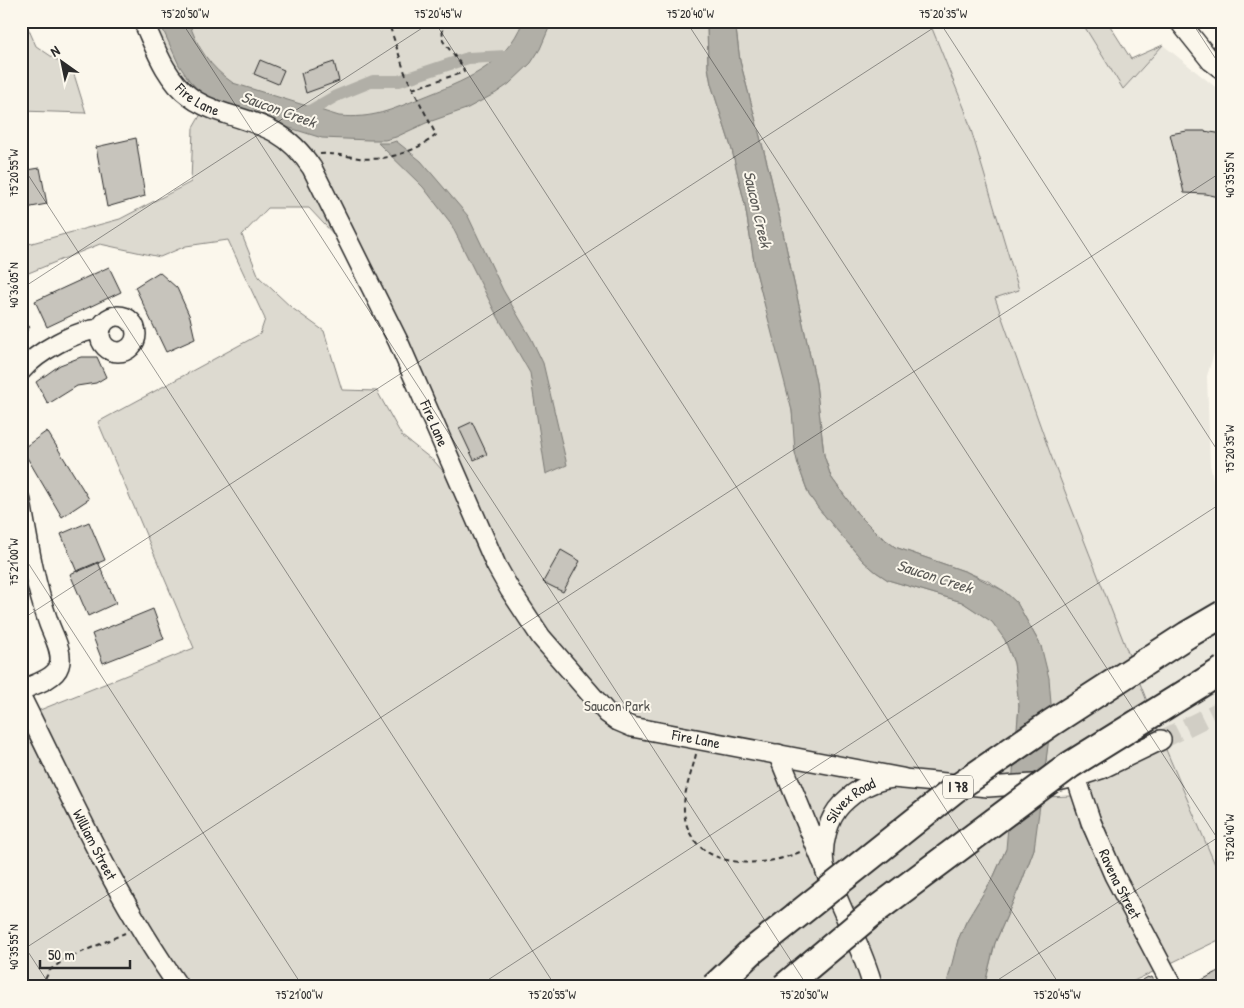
<svg xmlns="http://www.w3.org/2000/svg" width="1244" height="1008" viewBox="0 0 1244 1008" font-family="'Patrick Hand',sans-serif">
<style>
.built{fill:#ebe8de}
.green{fill:#dddad0;stroke:#84827e}
.water{fill:#b1afa7;stroke:#7b7a75}
.lines{fill:none;stroke-linecap:round;stroke-linejoin:round}
.canal{stroke:#b1afa7;stroke-width:12}
.building{fill:#c7c4bc;stroke:#2b2b2b}
.minor-tunnel{stroke:#d1cec5;stroke-width:19;stroke-dasharray:19 9;stroke-linecap:butt}
.minor-casing{stroke:#2b2b2b;stroke-width:22}
.path{stroke:#2b2b2b;stroke-width:2;stroke-dasharray:5 4;stroke-linecap:butt}
.minor{stroke:#fbf7ec;stroke-width:19}
.highway-bridge-casing{stroke:#2b2b2b;stroke-width:30;stroke-linecap:butt}
.highway-bridge{stroke:#fbf7ec;stroke-width:26}
.ticks{fill:none;stroke:#2b2b2b;stroke-width:1;stroke-opacity:0.45}
.labels{text-anchor:middle;stroke-width:4;stroke-linejoin:round;paint-order:stroke}
.shield{fill:#fbf7ec;stroke:#696865;stroke-width:1}
.shield-label{font-size:14px;font-weight:bold;fill:#2b2b2b}
.street-label{font-size:15px;fill:#2b2b2b;stroke:#fbf7ec}
.park-label{font-size:15px;fill:#585754;stroke:#fbf7ec}
.water-label{font-size:16px;font-style:italic;fill:#5a5956;stroke:#fbf7ec}
.neatline{fill:none;stroke:#2b2b2b;stroke-width:2}
.ticks-label{font-size:12px;text-anchor:middle;fill:#2b2b2b}
</style>
<rect width="100%" height="100%" fill="#fbf7ec"/>
<filter id="ink" filterUnits="userSpaceOnUse"><feTurbulence type="fractalNoise" baseFrequency=".02" numOctaves="2"/><feDisplacementMap in="SourceGraphic" scale="10" xChannelSelector="R" yChannelSelector="G"/><feConvolveMatrix kernelMatrix="1 2 1 2 8 2 1 2 1" color-interpolation-filters="sRGB"/></filter>
<g filter="url(#ink)">
<path class="built" d="M929,21H1081L1123,89L1163,45L1214,86L1223,90V324L1207,376L1210,465L1223,523V883L1159,732L1050,453L995,298L1019,289L965,110Z"/>
<path class="green" d="M21,21H25L36,46L73,71L86,113L21,111Z
M149,21H707L708,67L711,84L732,150L745,205L755,268L790,398L794,425L795,452L803,479L809,495L819,509L863,561L876,572L888,580L962,602L993,622L999,630L1005,640L1014,663L1018,687L1019,706L1012,798L1073,796L1081,827L1155,971L1121,987H984L995,943L1022,881L1034,849L1036,824L1006,849L994,876L966,922L958,940L947,987H186L118,876L35,712L194,648L98,422L260,334L265,319L228,240L186,246L160,257L100,244L21,276V246L120,219L191,182L193,128L201,114L275,138L297,159L339,240L309,208H268L242,235L259,277L292,308L324,331L342,390L377,391L402,436L435,462L449,478L303,145L216,103L183,83Z
M735,21H929L965,110L1019,290L995,298L1050,453L1159,732L1122,751L1083,762H1046L1047,749L1041,646L1017,603L1004,591L988,581L967,572L895,547L878,534L857,513L831,477L824,455L816,383L771,178L740,61Z
M1081,21H1107L1131,59L1163,45L1123,89Z
M21,722L110,894L139,944L169,987H21Z
M1164,745L1223,883V938L1171,963L1128,883L1086,782Z"/>
<path class="water" d="M159,21H189C196,47 211,68 233,83L339,116C373,119 391,110 421,98C463,81 505,67 523,21H552L540,49L531,63L509,84L496,93L466,109L426,123L396,137L385,140H369L322,138L235,111L203,95L189,80L179,65Z
M707,21H735L740,61L771,178L816,383L824,455L831,477L857,513L878,534L895,547L967,572L1004,591L1017,603L1041,646L1049,678L1052,716L1034,849L1022,881L995,943L984,987H947V983L958,940L966,922L994,876L1006,849L1019,706L1014,663L1005,640L992,622L962,602L888,580L876,572L863,561L819,509L809,495L798,465L795,452L792,411L755,268L745,205L732,150L711,84L708,67Z
M396,141L421,161L468,216L503,290L531,338L543,363L567,465L546,474L530,373L494,310L450,222L423,187L378,143H390Z"/>
<g class="lines">
<path class="canal" d="M301,116L336,96L373,81H399L468,58L507,56L513,52"/>
</g>
<path class="building" d="M260,60L284,70L278,84L254,74Z
M334,62L339,81L306,93L301,73Z
M1187,131H1204L1223,134V198L1206,194L1184,193L1170,134Z
M136,138L145,196L107,207L96,147Z
M40,168L47,204L21,209V171Z
M109,267L121,292L47,327L35,301Z
M159,272L177,288L190,317L195,339L166,352L135,287Z
M21,320L30,327L21,338Z
M81,357H97L106,377L96,383L77,386L48,404L36,382L60,365Z
M472,422L487,454L474,460L459,428Z
M47,431L89,499L62,517L22,449Z
M89,522L105,560L77,572L61,534Z
M561,550L580,561L563,592L543,582Z
M98,562L116,603L88,616L70,574Z
M153,609L164,639L103,663L92,634Z
M1223,969V979L1210,987H1200L1198,982Z
M1148,977L1149,978L1152,977L1156,984L1154,987H1131Z"/>
<g class="lines">
<path class="minor-tunnel" d="M1161,740L1223,709"/>
<defs>
<g id="minor">
<path id="s1" d="M143,21C155,47 165,78 189,96C200,105 214,110 227,114C266,126 289,133 312,168L398,341L496,565L510,590L541,637L607,713L618,721L632,727L902,778"/>
<path d="M1179,21L1211,61L1223,70"/>
<circle cx="118" cy="334" r="18"/>
<path d="M21,371C37,352 76,330 101,329"/>
<path d="M21,501C28,542 34,582 48,621C52,634 64,652 59,666C55,679 33,685 21,690"/>
<path id="s2" d="M21,697C70,795 115,897 179,987"/>
<path d="M778,754L822,861"/>
<path id="s3" d="M1076,777L1091,822L1114,875L1173,987"/>
<path id="s4" d="M873,987C865,956 849,926 837,897C832,887 826,876 824,865C821,845 828,818 842,804C856,790 874,780 893,778L988,787L1048,783L1076,777L1101,769L1161,740"/>
</g>
</defs>
<use href="#minor" class="minor-casing"/>
<path class="path" d="M412,89L464,72L463,67L443,41L442,21
M320,154C333,153 346,156 359,158C384,162 418,151 436,135L405,73L388,21
M696,754C692,773 683,792 684,811C689,871 761,870 802,851
M41,987L50,970L64,960L125,933"/>
<use href="#minor" class="minor"/>
<defs>
<path id="highway-bridge" d="M714,987L752,951L954,790L1051,723L1187,635L1223,614
M784,987L877,909L1070,765L1223,670"/>
</defs>
<use href="#highway-bridge" class="highway-bridge-casing"/>
<use href="#highway-bridge" class="highway-bridge"/>
</g>
</g>
<path class="ticks" d="M181,21L808,987M434,21L1061,987M686,21L1223,847M939,21L1223,459M1191,21L1223,70M21,164L556,987M21,289L433,21M21,552L303,987M21,620L944,21M21,941L51,987M21,951L1223,171M477,987L1223,502M987,987L1223,834"/>
<g class="labels">
<rect class="shield" x="943" y="775.5" width="30" height="23" rx="4"/>
<g class="shield-label">
<text x="958" y="792">I 78</text>
</g>
<g class="street-label">
<text dy="5" stroke="none"><textPath href="#s1" startOffset="98">Fire Lane</textPath></text>
<text dy="5" stroke="none"><textPath href="#s1" startOffset="518">Fire Lane</textPath></text>
<text dy="5" stroke="none"><textPath href="#s1" startOffset="952">Fire Lane</textPath></text>
<text dy="5" stroke="none"><textPath href="#s4" startOffset="206">Silvex Road</textPath></text>
<text dy="5" stroke="none"><textPath href="#s2" startOffset="165">William Street</textPath></text>
<text dy="5" stroke="none"><textPath href="#s3" startOffset="116">Ravena Street</textPath></text>
</g>
<g class="park-label">
<text x="617" y="711">Saucon Park</text>
</g>
<g class="water-label">
<text transform="translate(279 109) rotate(20)" y="6">Saucon Creek</text>
<text transform="translate(758 209) rotate(77)" y="6">Saucon Creek</text>
<text transform="translate(935 576) rotate(18)" y="6">Saucon Creek</text>
</g>
</g>
<rect width="1244" height="1008" fill="none" stroke="#fbf7ec" stroke-width="55"/>
<g transform="translate(62 62) rotate(327)" stroke="#fbf7ec" stroke-width="4" paint-order="stroke">
<path d="M0-4L9 19L0 12L-9 19Z" fill="#2b2b2b"/>
<text y="-8" font-size="14" font-weight="bold" text-anchor="middle" fill="#2b2b2b">N</text>
</g>
<path d="M40 960v8h90v-8" fill="none" stroke="#2b2b2b" stroke-width="2.5"/>
<text x="48" y="960" font-size="15" fill="#2b2b2b" stroke="#fbf7ec" stroke-width="4" paint-order="stroke">50 m</text>
<rect x="28" y="28" width="1188" height="952" class="neatline"/>
<g class="ticks-label">
<text x="185" y="18">75°20'50"W</text>
<text x="438" y="18">75°20'45"W</text>
<text x="690" y="18">75°20'40"W</text>
<text x="943" y="18">75°20'35"W</text>
<text transform="translate(14 173) rotate(-90)" y="4">75°20'55"W</text>
<text transform="translate(1230 175) rotate(-90)" y="4">40°35'55"N</text>
<text transform="translate(14 285) rotate(-90)" y="4">40°36'05"N</text>
<text transform="translate(1230 449) rotate(-90)" y="4">75°20'35"W</text>
<text transform="translate(14 562) rotate(-90)" y="4">75°21'00"W</text>
<text transform="translate(1230 838) rotate(-90)" y="4">75°20'40"W</text>
<text transform="translate(14 947) rotate(-90)" y="4">40°35'55"N</text>
<text x="299" y="999">75°21'00"W</text>
<text x="552" y="999">75°20'55"W</text>
<text x="804" y="999">75°20'50"W</text>
<text x="1057" y="999">75°20'45"W</text>
</g>
</svg>
